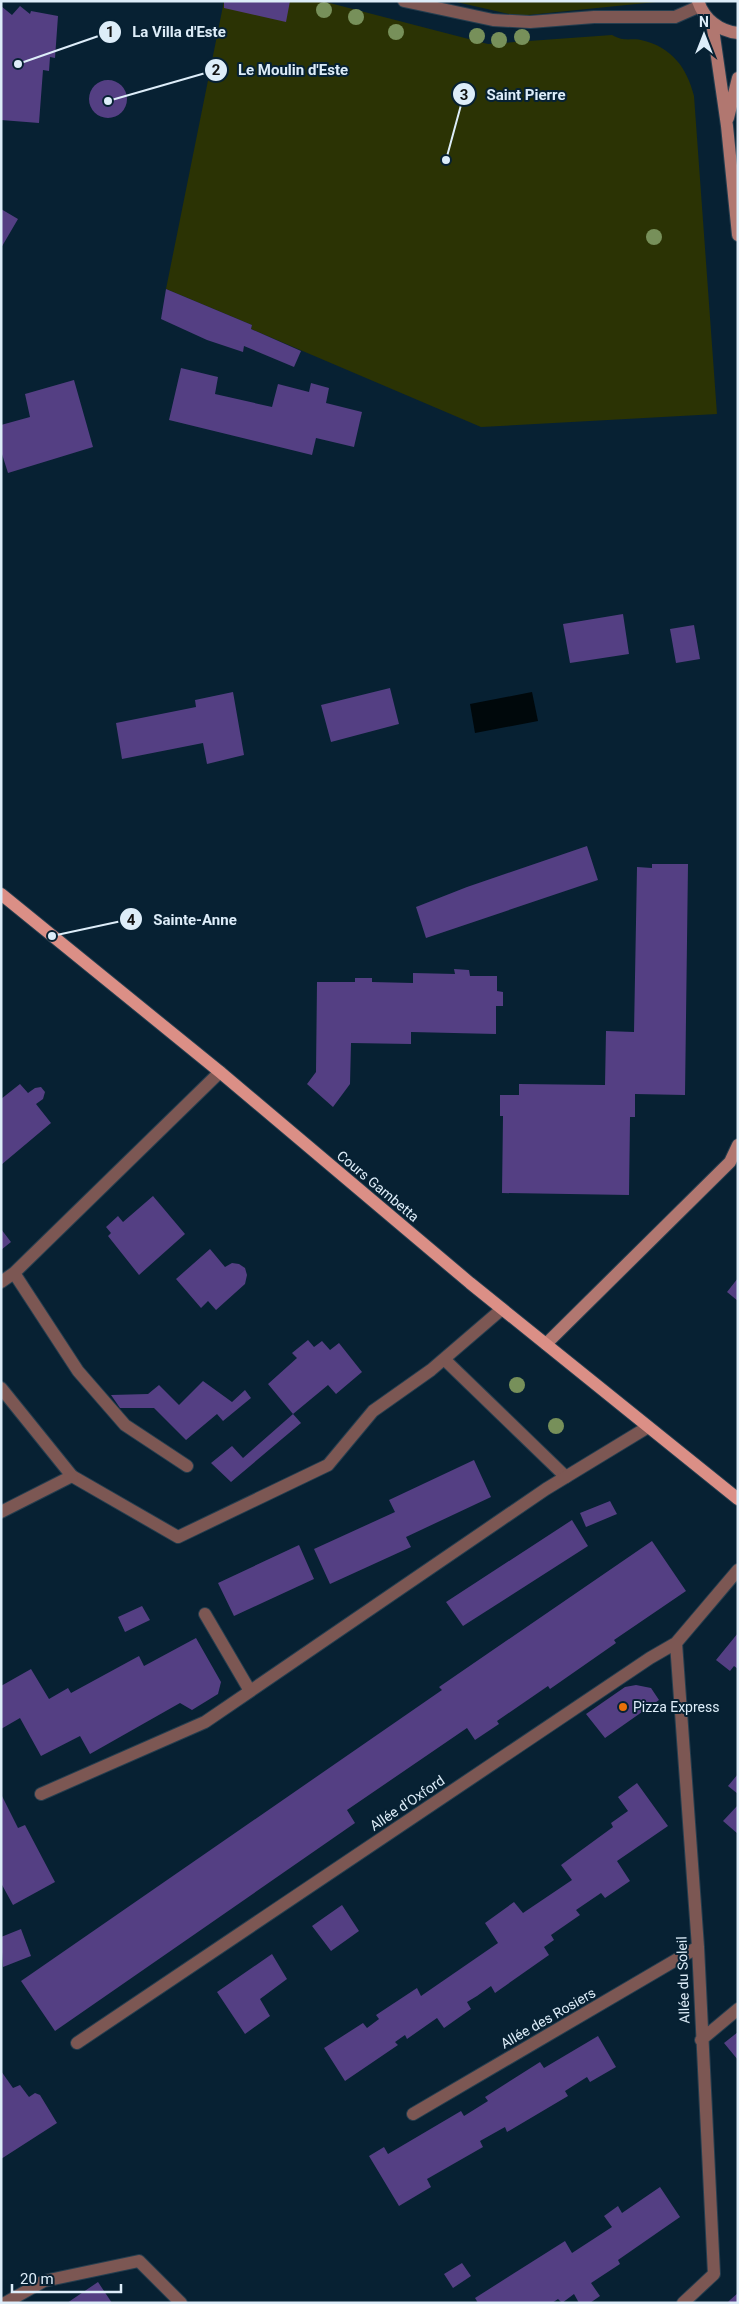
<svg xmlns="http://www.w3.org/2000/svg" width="739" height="2304" viewBox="0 0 739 2304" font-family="Roboto,sans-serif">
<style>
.green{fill:#2b3304}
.water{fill:#00080b}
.building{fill:#543f83}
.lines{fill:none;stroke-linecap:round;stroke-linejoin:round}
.service-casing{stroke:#253e4f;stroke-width:14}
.minor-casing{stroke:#253e4f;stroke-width:14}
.secondary-casing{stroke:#253e4f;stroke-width:14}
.primary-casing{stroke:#253e4f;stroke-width:14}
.service{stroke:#7c5753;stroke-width:12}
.minor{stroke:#7c5753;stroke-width:12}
.secondary{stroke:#b17770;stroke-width:12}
.primary{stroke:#db8f86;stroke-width:12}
.tree{fill:#77905a}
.food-dot{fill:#e8710a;stroke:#072133;stroke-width:2}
.labels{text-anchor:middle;stroke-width:4;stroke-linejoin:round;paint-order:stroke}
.street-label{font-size:14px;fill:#ddedf9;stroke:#072133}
.poi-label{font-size:14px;fill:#ddedf9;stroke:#072133;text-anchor:start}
.leader{fill:none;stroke:#ddedf9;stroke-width:2}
.callout-dot{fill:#ddedf9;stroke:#072133;stroke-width:2}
.mark-label{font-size:15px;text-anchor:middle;font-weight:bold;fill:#111}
.callout-label{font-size:15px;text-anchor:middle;font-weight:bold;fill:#ddedf9;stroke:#072133;stroke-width:4;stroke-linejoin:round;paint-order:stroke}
</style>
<rect width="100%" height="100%" fill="#072133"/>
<path class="green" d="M224,1H322L488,44L612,35C624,42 629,38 641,40C672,47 687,68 694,96L717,414L481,427L251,329L252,325L166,289Z
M452,1H666L518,16Z"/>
<path class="water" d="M532,692L538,721L475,733L470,704Z"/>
<path class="building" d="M224,1H290L286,22L224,8Z
M1,6L12,15L20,6L30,14L31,11L58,16L55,58L50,57L49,71L43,70L39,123L1,120Z
M89 99a19 19 0 1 1 38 0a19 19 0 1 1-38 0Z
M1,209L18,219L1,248Z
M166,289L252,325L251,329L301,351L294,367L244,346L243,352L207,340L161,319Z
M181,368L218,377L215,394L272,407L278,384L309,392L311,383L329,388L326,403L362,412L354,447L316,438L312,455L169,420Z
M74,380L93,447L8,473L1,451V425L30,417L25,394Z
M623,614L629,654L570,663L563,624Z
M694,625L700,659L676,663L670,629Z
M390,688L399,724L331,742L321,705Z
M233,692L244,755L207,764L203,743L122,759L116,723L196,707L195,700Z
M587,846L598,880L426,938L416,907L467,887Z
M652,864H688L685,1095L635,1094V1117H630L629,1195L502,1193L503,1116H500V1095H519V1084L605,1085L606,1031L634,1032L637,867L652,868Z
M454,969L469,970L470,976H497V991L503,992V1006H496V1034L411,1032V1044L351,1043L350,1084L333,1107L307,1084L316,1072L317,982H355V978H372V982L413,983V973L455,974Z
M20,1084L28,1093L35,1088L41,1087L45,1092L43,1099L36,1104L51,1123L1,1165V1099Z
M153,1196L185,1234L139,1275L108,1236L111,1233L106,1227L118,1216L123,1222Z
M1,1229L11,1242L1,1250Z
M210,1249L225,1267L232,1263L239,1264L245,1268L247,1275L245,1284L216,1310L208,1301L201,1308L176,1279Z
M738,1278V1301L727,1292Z
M308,1340L314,1347L322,1341L330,1350L339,1343L362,1372L336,1394L328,1385L293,1414L268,1384L297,1358L292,1353Z
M203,1381L232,1402L245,1390L251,1398L223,1421L217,1414L186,1440L154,1408H120L111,1395L148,1394L159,1385L179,1405Z
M293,1414L301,1423L231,1482L211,1463L232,1446L243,1458Z
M474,1460L491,1497L406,1537L411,1547L330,1584L314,1549L395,1512L389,1500Z
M610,1501L617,1514L586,1527L580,1513Z
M572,1520L588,1546L463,1626L446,1602Z
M652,1541L686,1591L614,1640L616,1643L550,1689L548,1686L497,1721L499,1724L475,1740L467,1728L347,1810L355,1823L55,2031L21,1981L442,1690L439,1687Z
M299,1545L314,1579L234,1616L218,1583Z
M142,1606L150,1620L125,1632L118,1617Z
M738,1633V1669L734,1666L730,1671L716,1660Z
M196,1638L221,1682L218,1694L192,1710L180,1703L90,1754L80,1736L41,1756L20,1718L1,1729V1686L31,1669L49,1699L68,1688L71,1693L139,1656L144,1666Z
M636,1685L651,1688L659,1700L605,1738L586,1714L625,1687Z
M738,1774V1794L728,1786Z
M637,1783L668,1826L617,1861L630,1881L605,1898L601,1893L576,1910L580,1915L551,1935L554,1940L544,1947L549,1955L495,1993L491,1986L477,1996L467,2002L471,2009L444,2028L437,2018L407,2039L405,2035L395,2042L398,2045L345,2081L324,2048L363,2023L367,2028L379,2019L376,2015L417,1988L421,1996L498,1943L485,1923L514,1902L523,1913L572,1880L561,1865L613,1827L611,1823L628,1811L618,1797Z
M1,1794L18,1828L25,1825L55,1882L13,1905L1,1883Z
M738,1805V1834L723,1821Z
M342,1905L359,1931L331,1951L312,1926Z
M21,1929L31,1956L3,1967L1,1937Z
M272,1954L287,1979L260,1999L270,2016L245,2034L217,1992Z
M738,2032V2060L724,2043Z
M598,2036L616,2067L590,2082L587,2077L565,2091L568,2096L507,2132L505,2127L480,2141L483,2147L427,2179L431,2187L399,2206L369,2156L384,2147L388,2154L461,2111L464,2116L488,2101L485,2097L540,2062L544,2068Z
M1,2071L13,2088L20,2085L29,2097L35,2093L40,2095L57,2123L1,2159Z
M660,2187L680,2217L618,2260L620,2264L591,2283L600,2296L590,2303H579L574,2294L562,2303L558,2299L552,2303H478L475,2298L565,2241L572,2253L612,2227L604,2216L618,2206L622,2213Z
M462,2263L471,2276L453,2288L444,2274Z
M98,2282L112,2303H67Z
M738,2293V2303H727L730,2300Z"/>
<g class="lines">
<defs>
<path id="service" d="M444,1359L566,1477
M72,1476L178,1537L328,1465L373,1411L431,1370L502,1309
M5,2303L44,2281L139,2261L181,2303"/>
<path id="minor" d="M404,1L493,20L530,22L594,17H675L700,6
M14,1273L78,1371L125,1425L187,1466
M1,1282L14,1273L220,1072
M1,1388L72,1476L1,1512
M205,1614L250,1691
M676,1643L698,1947L714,2274L683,2303
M41,1794L205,1722L546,1489L648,1427
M701,2040L738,2009
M77,2043L650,1658L676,1643L738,1570
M413,2114L698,1947"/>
<path id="secondary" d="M698,1C704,19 719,31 738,33
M712,22L727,126L738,235
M728,118L738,78
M546,1344L730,1162L738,1145"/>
<path id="primary" d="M1,894L220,1072L470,1283L738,1499"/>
</defs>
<use href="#service" class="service-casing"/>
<use href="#minor" class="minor-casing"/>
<use href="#secondary" class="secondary-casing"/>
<use href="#primary" class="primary-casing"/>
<use href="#service" class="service"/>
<use href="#minor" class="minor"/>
<use href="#secondary" class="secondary"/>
<use href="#primary" class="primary"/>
</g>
<g class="tree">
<circle cx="324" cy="10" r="8"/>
<circle cx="356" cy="17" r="8"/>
<circle cx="396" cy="32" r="8"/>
<circle cx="477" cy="36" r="8"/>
<circle cx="522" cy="37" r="8"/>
<circle cx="499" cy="40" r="8"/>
<circle cx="654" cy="237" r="8"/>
<circle cx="517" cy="1385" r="8"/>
<circle cx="556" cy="1426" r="8"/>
</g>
<circle class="food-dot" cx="623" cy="1707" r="5"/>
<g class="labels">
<g class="street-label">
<text transform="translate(378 1186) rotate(40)" y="5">Cours Gambetta</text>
<text transform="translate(407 1803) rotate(-34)" y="5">Allée d'Oxford</text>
<text transform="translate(683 1980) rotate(-92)" y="5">Allée du Soleil</text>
<text transform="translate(548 2018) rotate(-30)" y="5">Allée des Rosiers</text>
</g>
<g class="poi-label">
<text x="633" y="1712">Pizza Express</text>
</g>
</g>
<path class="leader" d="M18 64L110 32M108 101L216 70M446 160L464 94M52 936L131 919"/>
<g class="callout-dot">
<circle cx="18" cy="64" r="5"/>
<circle cx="108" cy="101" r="5"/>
<circle cx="446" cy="160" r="5"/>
<circle cx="52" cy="936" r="5"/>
<circle cx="110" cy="32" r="12"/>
<circle cx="216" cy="70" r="12"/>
<circle cx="464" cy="94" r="12"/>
<circle cx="131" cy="919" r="12"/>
</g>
<g class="mark-label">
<text x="110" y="37">1</text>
<text x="216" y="75">2</text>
<text x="464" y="100">3</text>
<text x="131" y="925">4</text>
</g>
<g class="callout-label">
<text x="179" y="37">La Villa d'Este</text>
<text x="293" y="75">Le Moulin d'Este</text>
<text x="526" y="100">Saint Pierre</text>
<text x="195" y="925">Sainte-Anne</text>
</g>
<rect width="739" height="2304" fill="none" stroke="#ddedf9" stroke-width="5"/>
<g transform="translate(704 35)" stroke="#072133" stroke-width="4" paint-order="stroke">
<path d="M0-4L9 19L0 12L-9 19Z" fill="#ddedf9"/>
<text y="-8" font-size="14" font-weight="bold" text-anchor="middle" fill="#ddedf9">N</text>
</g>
<path d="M12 2284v8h109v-8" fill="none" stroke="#ddedf9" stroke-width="2.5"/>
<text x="20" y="2284" font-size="15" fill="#ddedf9" stroke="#072133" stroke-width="4" paint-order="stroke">20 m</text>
</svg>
